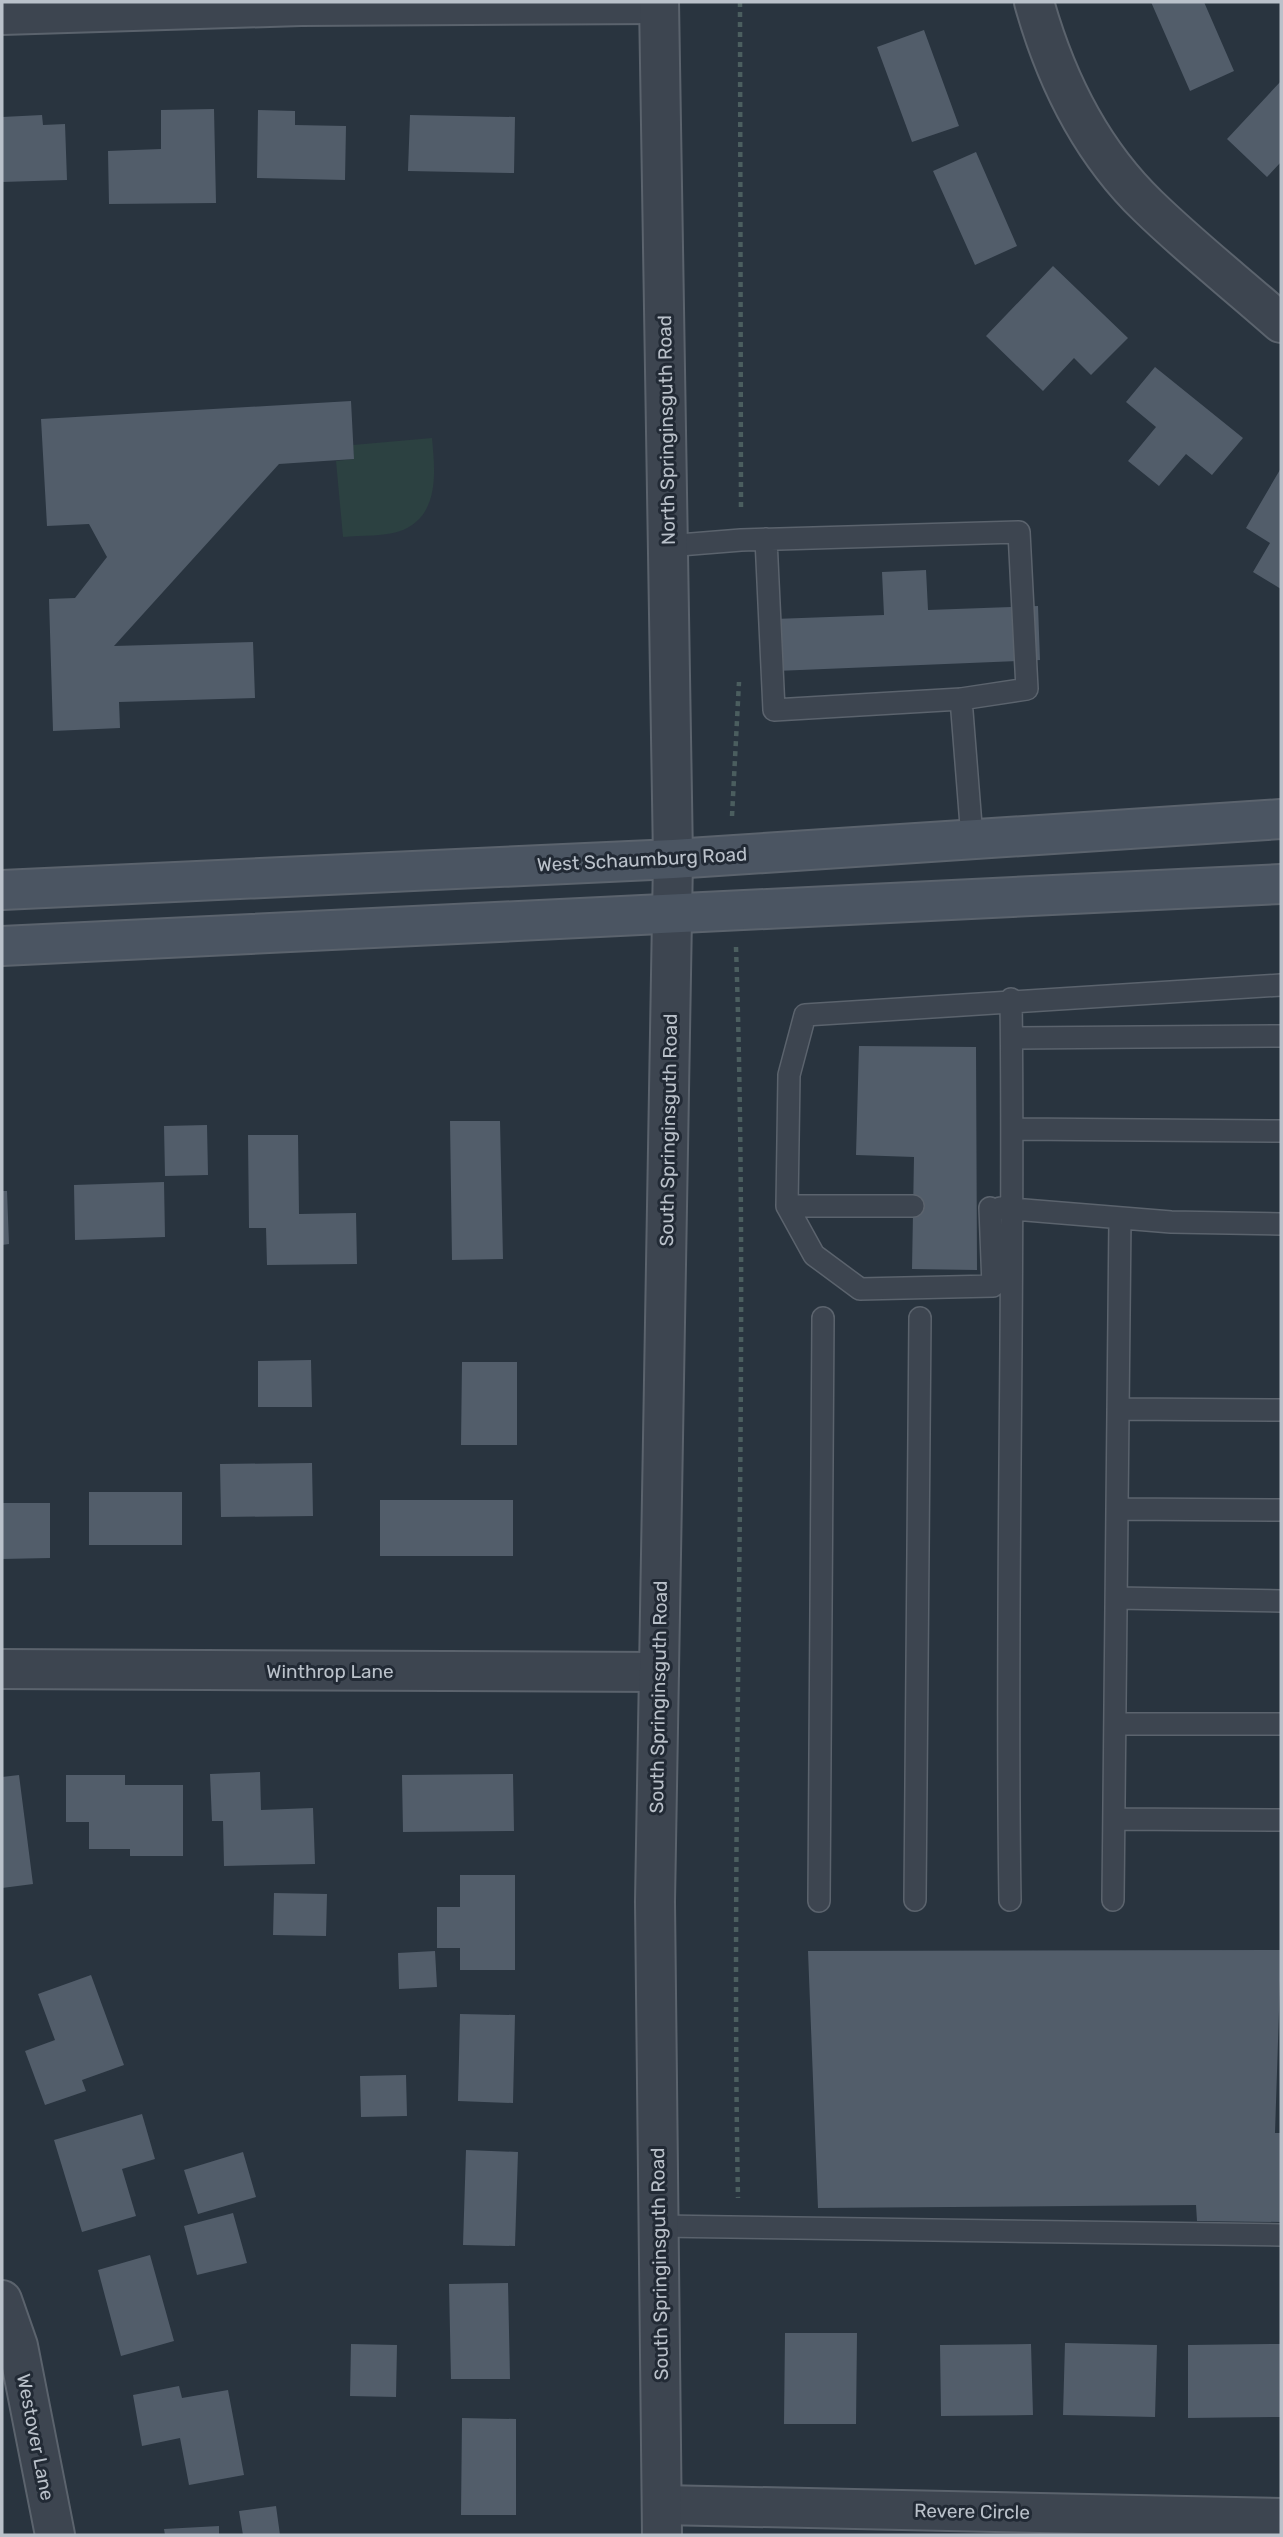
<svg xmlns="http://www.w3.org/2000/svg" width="1283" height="2537" viewBox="0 0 1283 2537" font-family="Rubik,sans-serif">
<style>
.green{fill:#2c4141}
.building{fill:#525d6a}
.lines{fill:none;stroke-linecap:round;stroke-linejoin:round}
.service-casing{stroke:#5b636d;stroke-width:24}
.minor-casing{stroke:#5b636d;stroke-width:42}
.tertiary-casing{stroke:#5b636d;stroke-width:42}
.secondary-casing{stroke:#5b636d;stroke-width:42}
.path{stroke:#4b5e5f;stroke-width:4.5;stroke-dasharray:5 5;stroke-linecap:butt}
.service{stroke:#3d4550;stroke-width:21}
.minor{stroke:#3d4550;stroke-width:38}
.tertiary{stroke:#3d4550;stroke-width:38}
.secondary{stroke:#4b5562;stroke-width:38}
.labels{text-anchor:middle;stroke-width:6;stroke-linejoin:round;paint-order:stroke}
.street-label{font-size:19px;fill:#bac1ca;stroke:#222a35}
</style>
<rect width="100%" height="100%" fill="#29343f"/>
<path class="green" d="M432,438C435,471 440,514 403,530C386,537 361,535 343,537L336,461L354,459L353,445Z"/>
<path class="building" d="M1151,2H1204L1234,71L1190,91Z
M924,30L959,126L912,142L877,47Z
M1281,81V162L1267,177L1227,139Z
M214,109L216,203L109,204L108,151L161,149V110Z
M258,110L295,111V125L346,126L345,180L257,178Z
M42,115L43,125L65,124L67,180L2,182V117Z
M410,115L515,117L514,173L408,171Z
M976,152L1017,246L975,265L933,171Z
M1053,266L1128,338L1091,375L1074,358L1043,391L986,336Z
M1155,367L1243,438L1212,475L1186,454L1159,486L1128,461L1156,427L1126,402Z
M351,401L354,459L279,464L114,646L253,642L255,698L119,702L120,728L53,731L49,599L75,598L107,557L89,524L47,526L41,419Z
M1281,468V589L1253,572L1270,543L1246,528Z
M926,570L928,610L1038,606L1040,660L776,671L774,619L884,615L882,572Z
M859,1046L976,1047L977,1270L912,1269L914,1157L856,1155Z
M450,1121H500L503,1259L452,1260Z
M207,1125L208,1175L165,1176L164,1126Z
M248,1135H298L299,1214L356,1213L357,1264L267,1265L266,1228H249Z
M164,1182L165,1237L75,1240L74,1185Z
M2,1191H7L9,1244L2,1245Z
M311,1360L312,1407H258V1361Z
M462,1362H517V1445H461Z
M312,1463L313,1516L221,1517L220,1464Z
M89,1492H182V1545H89Z
M380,1500H513V1556H380Z
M2,1503H50V1558L2,1559Z
M260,1772L261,1810L313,1808L315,1864L224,1866L223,1821H212L210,1774Z
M513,1774L514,1831L403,1832L402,1775Z
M19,1775L33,1884L2,1888V1777Z
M66,1775H125V1785H183V1856H130V1849H89V1822H66Z
M460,1875H515V1970H460V1948H437V1907H460Z
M274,1893L327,1894L326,1936L273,1935Z
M1281,1950L1275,2133H1281V2222L1197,2221L1196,2205L818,2208L808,1951Z
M435,1951L437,1987L399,1989L398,1953Z
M91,1975L124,2065L82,2080L86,2091L45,2105L25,2051L55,2040L38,1994Z
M460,2014L515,2015L513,2103L458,2101Z
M406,2075L407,2116L361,2117L360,2076Z
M142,2114L155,2159L122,2169L136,2216L82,2232L54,2140Z
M466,2150L518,2152L515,2246L463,2245Z
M243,2152L256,2197L198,2214L184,2170Z
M233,2213L247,2263L197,2275L184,2226Z
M150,2255L174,2341L121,2356L98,2270Z
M508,2283L510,2379H451L449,2284Z
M785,2333H857L856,2424H784Z
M1065,2343L1157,2345L1155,2417L1063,2415Z
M351,2344L397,2345L396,2397L350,2396Z
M1031,2344L1033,2415L941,2416L940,2345Z
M1280,2344L1281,2417L1188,2418V2345Z
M179,2386L182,2398L228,2390L244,2475L189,2485L180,2438L142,2446L133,2395Z
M462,2418L516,2419V2515H461Z
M276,2506L280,2535H243L239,2511Z
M219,2526V2535H165L164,2529Z"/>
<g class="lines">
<defs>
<path id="service" d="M766,539L774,710L961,699
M667,546L741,540L1019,532L1027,689L961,699L972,838
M1012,1038L1281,1036
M1012,1129L1281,1131
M787,1206L814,1255L860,1289L993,1286L990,1208
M913,1206H787L789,1075L805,1015L1281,985
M1000,1208L1171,1222L1281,1224
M1118,1409L1281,1410
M1117,1509L1281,1510
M1117,1598L1281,1601
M1116,1724H1281
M1115,1819L1281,1820
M915,1900L920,1318
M1010,1900C1005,1600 1015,1300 1011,999
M1113,1900L1120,1218
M819,1901L823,1318
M659,2226L1281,2235"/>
<path id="minor" d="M1034,2C1055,77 1091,151 1148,206C1190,247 1237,284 1281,323
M2,15L301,6L659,4
M2,1669L659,1672
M2,2300L18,2346L55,2535
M662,2505L1281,2518"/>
<path id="tertiary" d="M659,2L673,859L655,1902L662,2535"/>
<path id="secondary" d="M2,890L673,859L1281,819
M2,946L1281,884"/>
</defs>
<use href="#service" class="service-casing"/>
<use href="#minor" class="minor-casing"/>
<use href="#tertiary" class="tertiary-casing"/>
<use href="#secondary" class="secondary-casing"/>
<path class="path" d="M740,2L741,512
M732,816L739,682
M736,947C750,1364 730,1781 738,2198"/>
<use href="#service" class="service"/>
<use href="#minor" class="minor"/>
<use href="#tertiary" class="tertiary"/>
<use href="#secondary" class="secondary"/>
</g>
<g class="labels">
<g class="street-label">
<text transform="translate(666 430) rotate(-91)" y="7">North Springinsguth Road</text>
<text transform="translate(642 859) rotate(-3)" y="7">West Schaumburg Road</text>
<text transform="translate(668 1130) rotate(-89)" y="7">South Springinsguth Road</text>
<text x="330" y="1678">Winthrop Lane</text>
<text transform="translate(658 1697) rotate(-89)" y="7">South Springinsguth Road</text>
<text transform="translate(659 2264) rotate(-91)" y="7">South Springinsguth Road</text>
<text transform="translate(36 2437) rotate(79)" y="7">Westover Lane</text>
<text transform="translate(972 2511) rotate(1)" y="7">Revere Circle</text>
</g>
</g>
<rect width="1283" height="2537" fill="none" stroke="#bac1ca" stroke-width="7"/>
</svg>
